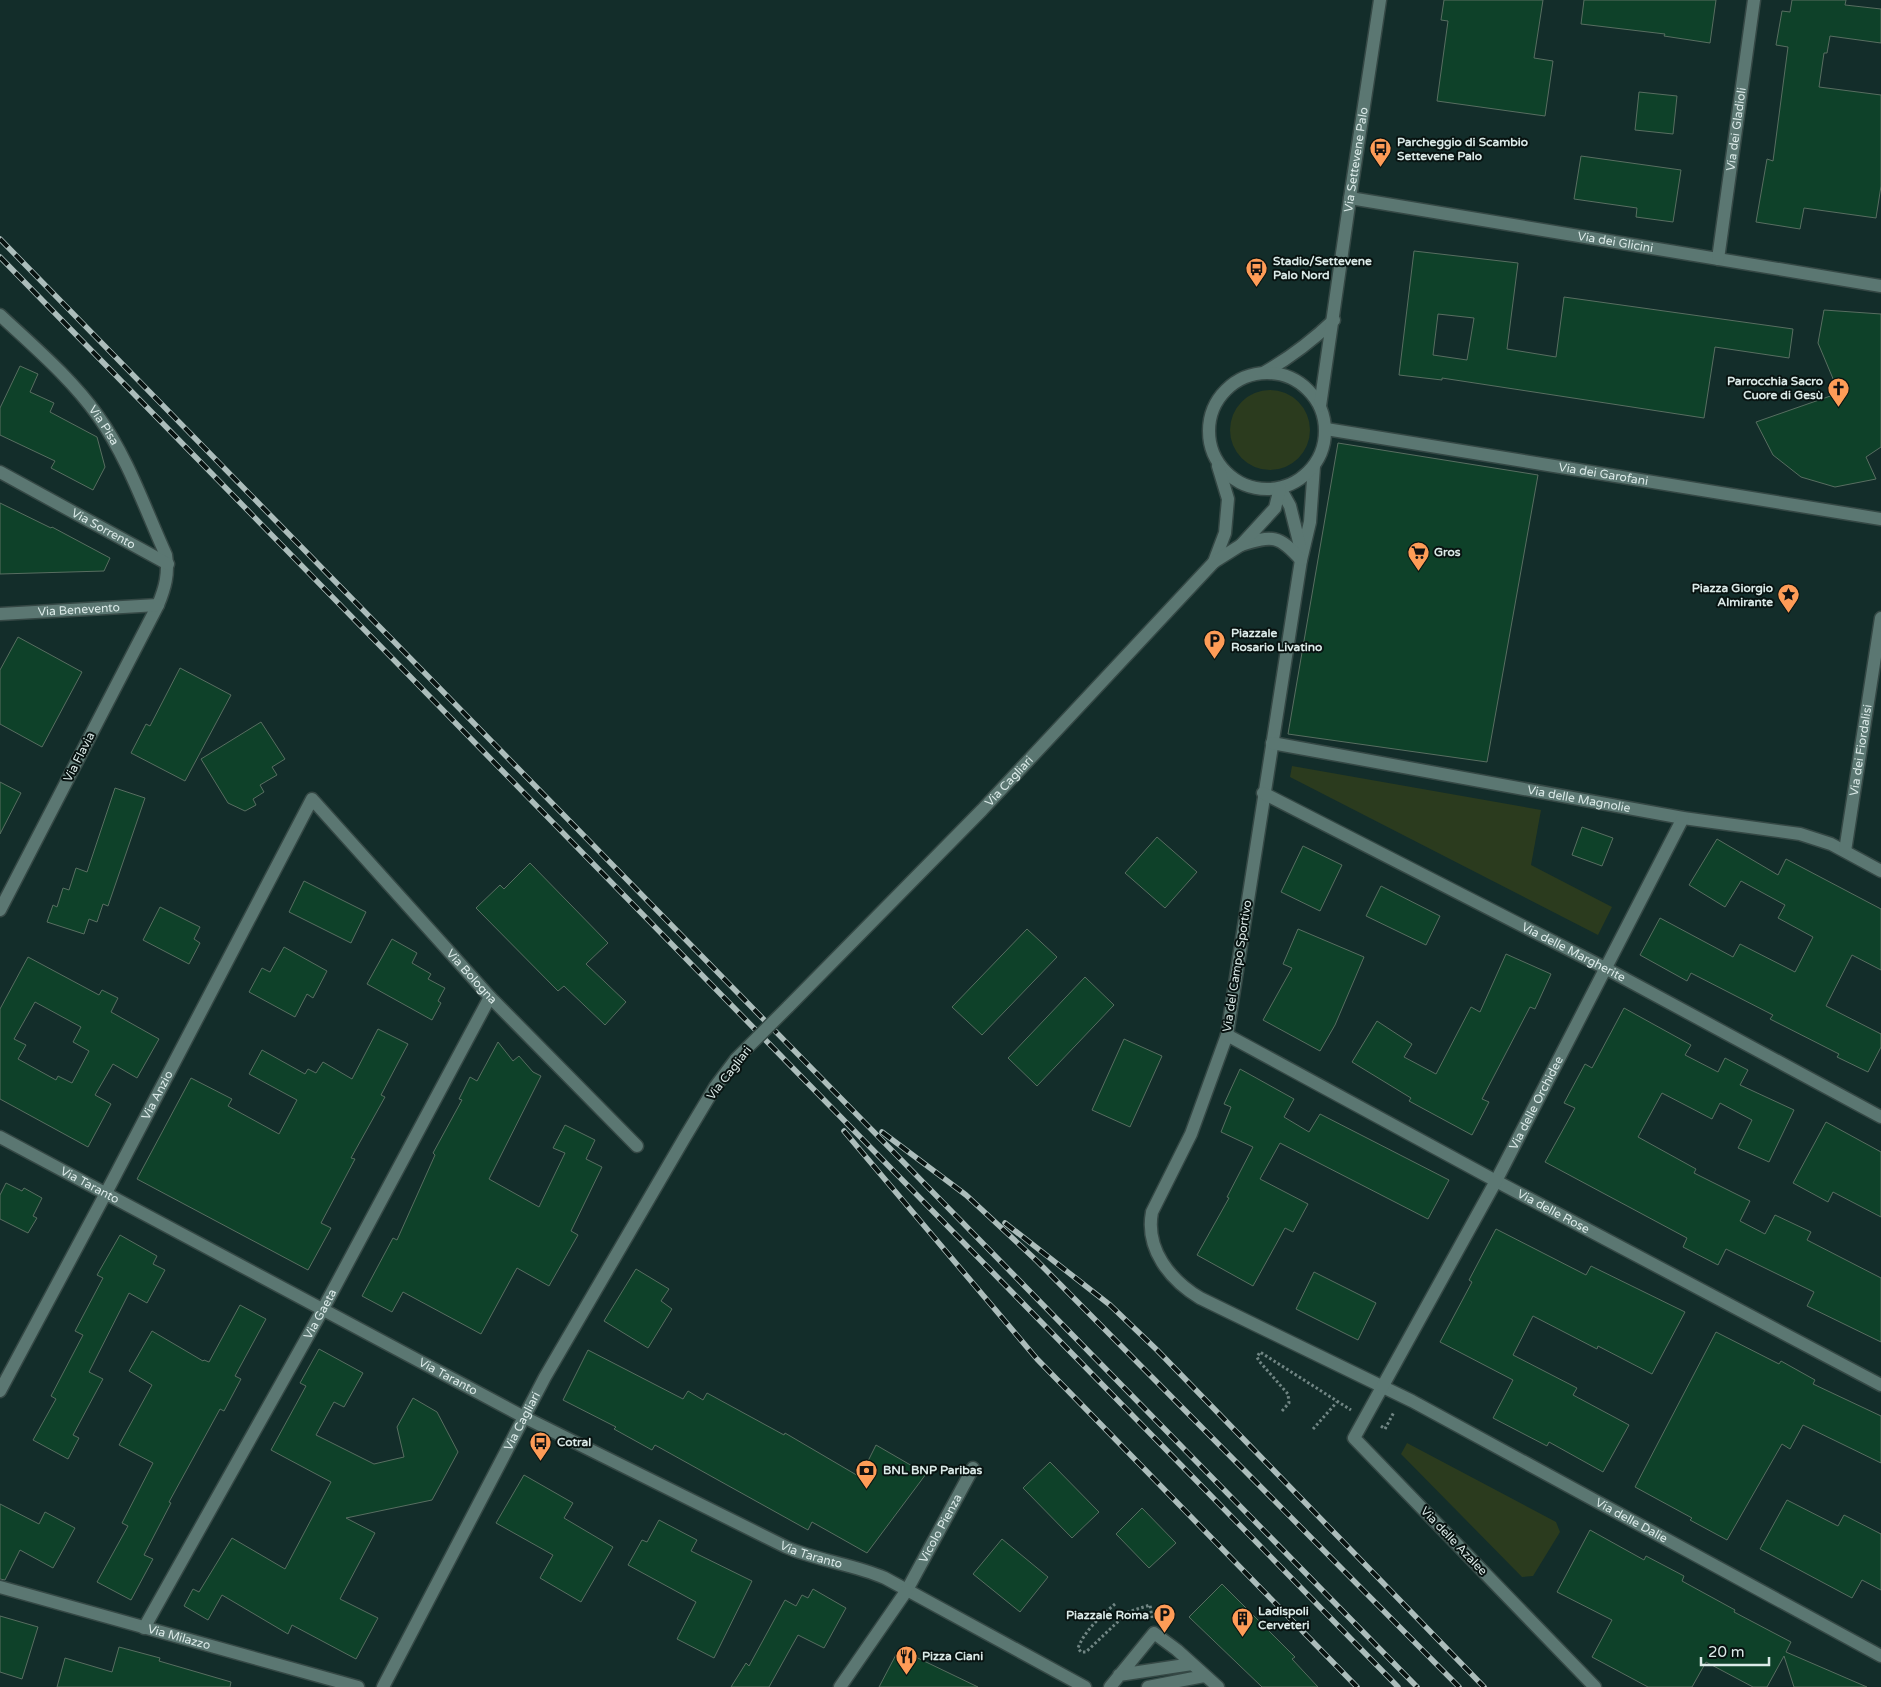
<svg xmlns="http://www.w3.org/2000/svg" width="1881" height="1687" viewBox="0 0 1881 1687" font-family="'Varela Round',sans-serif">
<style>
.green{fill:#2b3b1e}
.building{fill:#0e4129;stroke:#586e61;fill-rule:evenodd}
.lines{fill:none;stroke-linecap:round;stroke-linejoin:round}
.lane-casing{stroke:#354845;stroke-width:15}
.street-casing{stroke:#354845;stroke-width:15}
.secondary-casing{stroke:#354845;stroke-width:15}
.path{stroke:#718684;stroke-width:3;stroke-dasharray:2.5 2.5;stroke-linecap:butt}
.lane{stroke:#5b7772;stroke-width:12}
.street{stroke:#5b7772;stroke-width:12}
.secondary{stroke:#5b7772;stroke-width:12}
.rail-casing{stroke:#acbdbb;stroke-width:5.5}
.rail{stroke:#081311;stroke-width:4;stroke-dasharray:11;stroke-linecap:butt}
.secondary-bridge-casing{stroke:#354845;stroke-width:15;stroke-linecap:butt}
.secondary-bridge{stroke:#5b7772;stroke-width:12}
.labels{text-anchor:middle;stroke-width:4;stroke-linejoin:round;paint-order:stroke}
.street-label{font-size:12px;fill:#dbeae8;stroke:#081311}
.poi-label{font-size:12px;font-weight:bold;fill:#dbeae8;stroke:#081311;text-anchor:start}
</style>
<rect width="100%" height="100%" fill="#132d2a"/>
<path class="green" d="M1230 430a40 40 0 1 1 80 0a40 40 0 1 1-80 0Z
M1292,766L1541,810L1531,865L1612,907L1598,935L1290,777Z
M1407,1443L1556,1522L1560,1532L1533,1576L1522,1577L1401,1454Z"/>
<path class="building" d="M1444,0H1543L1534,58L1553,61L1545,116L1437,101L1448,21L1441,20Z
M1584,0H1716L1710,43L1664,36L1665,34L1581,24Z
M1792,0H1846L1845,5L1881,9V43L1830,36L1827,53H1824L1819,87L1881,95V186L1876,218L1804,208L1800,229L1756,222L1767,159L1773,161L1788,47L1776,45L1782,11L1790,12Z
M1639,92L1677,96L1673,134L1635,130Z
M1581,156L1681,170L1673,222L1636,217L1637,208L1574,199Z
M1414,251L1518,263L1507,349L1556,357L1564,297L1793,329L1789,358L1715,347L1704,418L1442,378V380L1399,375ZM1438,314L1474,318L1467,360L1433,355Z
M1824,310L1881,314V447L1866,457L1876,479L1835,487L1801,477L1773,455L1756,422L1839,393L1818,343Z
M20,366L38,374L30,392L54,403L50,412L97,437L105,467L93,490L51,468L55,461L0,435V408Z
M1338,443L1538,475L1487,762L1288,734Z
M0,503L51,528L52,527L110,558L104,571L0,574Z
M18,637L82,672L42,747L0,724V670Z
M180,668L231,695L185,781L131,753L146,724L150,726Z
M261,722L285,759L272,767L277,775L260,785L264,792L253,799L256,805L245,811L228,803L201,759Z
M0,782L21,793L0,834Z
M115,788L145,798L108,906L103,904L97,922L89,919L84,934L47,922L53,905L57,907L63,888L69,890L76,868L87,872Z
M1582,827L1613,838L1602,866L1572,855Z
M1157,837L1197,872L1165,908L1125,873Z
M1717,839L1778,875L1786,859L1881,909V970L1852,955L1826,1006L1881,1034V1047L1868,1072L1837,1057L1839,1054L1770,1019L1773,1015L1691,973L1687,981L1640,955L1660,918L1733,957L1740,944L1795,972L1813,937L1778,918L1785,905L1741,881L1725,907L1689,885Z
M1303,846L1342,865L1320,911L1281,892Z
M530,863L608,943L586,964L626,1002L605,1025L564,986L558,991L476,908L500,885L504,889Z
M304,881L366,912L351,943L289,912Z
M1381,886L1440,916L1426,945L1366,916Z
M160,907L200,927L194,939L200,943L189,964L143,940Z
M1027,929L1057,957L982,1035L952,1007Z
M1298,929L1364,957L1335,1025L1320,1051L1263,1020L1292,968L1283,964Z
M392,939L417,953L412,963L431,974L428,979L445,988L438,1001L441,1003L432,1020L367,984Z
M284,947L327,971L313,998L307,994L295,1017L249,992L262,968L270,972Z
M1506,954L1551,974L1535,1009L1530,1007L1482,1099L1489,1102L1472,1135L1409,1101L1411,1098L1352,1062L1377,1021L1412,1044L1404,1057L1436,1074L1471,1007L1480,1012Z
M28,957L99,995L102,990L118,998L111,1012L159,1039L137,1078L113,1064L95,1095L111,1104L88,1147L0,1099V1009ZM35,1002L81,1027L73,1042L89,1051L72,1083L58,1076L56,1080L18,1059L26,1045L14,1039Z
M1085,977L1114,1005L1037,1086L1008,1058Z
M1624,1008L1691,1045L1685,1055L1718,1072L1725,1058L1748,1070L1740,1085L1794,1110L1769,1162L1738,1148L1752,1120L1720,1103L1712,1119L1662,1093L1638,1137L1696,1169L1694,1173L1750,1201L1740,1221L1765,1234L1775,1215L1811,1232L1807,1240L1881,1278V1342L1807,1306L1814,1292L1726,1249L1718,1265L1683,1247L1687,1238L1545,1162L1575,1108L1564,1103L1585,1064L1592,1068Z
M378,1029L408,1044L381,1095L385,1097L351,1158L355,1159L321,1223L331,1228L308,1270L137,1179L191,1078L232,1099L228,1106L279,1134L297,1100L249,1074L262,1050L305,1074L308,1069L316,1073L323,1062L352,1079Z
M1124,1039L1162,1056L1130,1127L1092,1110Z
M498,1042L513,1061L519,1056L533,1072L541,1076L489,1179L539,1207L565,1153L553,1148L565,1125L595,1140L586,1159L602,1167L571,1231L578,1235L549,1286L517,1268L481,1334L403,1292L392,1312L362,1296L393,1238L397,1240L435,1155L433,1153L462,1100L459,1099L470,1077L477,1081Z
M1240,1069L1294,1099L1284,1117L1309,1132L1320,1114L1449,1180L1428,1219L1280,1143L1260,1179L1308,1204L1293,1232L1285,1228L1253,1286L1197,1255L1229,1198L1227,1197L1253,1147L1221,1132L1231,1107L1224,1104Z
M1826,1122L1881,1152V1217L1833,1192L1828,1202L1793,1183Z
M6,1183L22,1191L24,1188L42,1198L33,1216L37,1218L28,1233L0,1219V1195Z
M1496,1229L1586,1275L1591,1266L1685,1312L1652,1374L1598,1346L1597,1349L1533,1316L1513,1355L1577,1388L1573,1395L1629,1425L1603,1472L1549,1442L1547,1446L1493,1418L1513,1380L1440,1342L1472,1282L1469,1280Z
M120,1235L157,1256L153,1264L165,1270L147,1303L129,1293L89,1372L103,1379L73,1435L79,1438L68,1459L33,1440L56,1399L51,1396L83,1335L75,1331L103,1278L97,1275Z
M636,1269L669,1289L661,1301L672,1309L648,1348L604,1321Z
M1314,1272L1376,1303L1358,1340L1296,1309Z
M240,1305L266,1319L235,1376L241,1379L224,1411L220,1409L169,1502L171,1503L144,1555L153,1559L131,1600L97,1582L128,1526L122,1523L153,1463L119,1445L152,1385L129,1371L152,1331L203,1361L204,1360L209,1362Z
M1716,1332L1779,1364L1781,1361L1815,1380L1813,1384L1881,1416V1463L1803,1425L1790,1449L1782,1444L1727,1540L1690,1520L1692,1518L1635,1487Z
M319,1349L363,1373L344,1407L334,1402L316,1435L374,1464L404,1457L397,1427L413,1398L437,1412L458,1452L432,1500L346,1518L375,1533L340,1599L378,1618L356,1659L292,1625L288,1634L222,1595L208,1620L184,1606L193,1589L199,1592L232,1538L285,1569L331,1482L271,1450L306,1386L300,1383Z
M588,1350L683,1399L688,1391L703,1400L707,1393L784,1435L785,1433L860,1477L876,1445L926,1474L867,1553L812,1522L808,1530L655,1445L652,1450L614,1429L616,1427L563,1400Z
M1050,1462L1099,1512L1072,1538L1023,1488Z
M524,1475L573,1503L564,1518L613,1547L581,1602L540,1578L553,1555L496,1523Z
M1787,1500L1838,1526L1844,1515L1881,1534V1590L1862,1580L1852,1598L1760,1549Z
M0,1504L39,1524L45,1512L75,1528L53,1568L20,1550L5,1580L0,1579Z
M1142,1508L1176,1543L1149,1568L1116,1534Z
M659,1520L697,1540L691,1551L752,1581L714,1658L677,1639L696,1602L628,1565L642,1540L647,1542Z
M1590,1530L1644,1560L1646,1556L1684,1576L1682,1581L1735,1610L1734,1612L1791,1642L1786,1652L1867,1687H1794L1784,1656L1767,1687H1753L1706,1662L1692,1687H1648L1592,1657L1612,1620L1557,1592Z
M1002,1539L1048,1577L1020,1612L973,1574Z
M1222,1584L1295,1657L1292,1659L1318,1687H1262L1189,1617Z
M813,1589L846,1608L824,1648L798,1635L769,1687H731L746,1663L749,1666L785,1600L796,1606L802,1595L808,1598Z
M0,1616L38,1627L22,1679L0,1672Z
M119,1647L160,1658L159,1661L231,1682L230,1687H57L65,1658L112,1672Z
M899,1649L978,1687H879Z"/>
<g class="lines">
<defs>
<path id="lane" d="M1119,1675L1192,1664
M1110,1687L1154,1633L1177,1650L1218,1687
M1148,1687L1204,1676"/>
<g id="street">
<path id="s1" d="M1350,198L1881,286"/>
<path id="s2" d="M1718,259L1754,0"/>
<path id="s3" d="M0,315C33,346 71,378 98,416C128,458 145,509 166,555C169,574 165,588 158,605L0,910"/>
<path id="s4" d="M1326,429L1881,519"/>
<path id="s5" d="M1314,466L1310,522L1301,560L1227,1035L1191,1134L1152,1212C1145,1249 1170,1280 1200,1298L1412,1401L1881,1656"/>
<path id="s6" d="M0,472L168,564"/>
<path d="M1280,488L1290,506L1301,550"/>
<path d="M1241,545C1273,535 1279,535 1301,560"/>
<path id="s7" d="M0,614L158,605"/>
<path id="s8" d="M1272,743L1683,818L1800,834L1831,844L1881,871"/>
<path id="s9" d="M1263,793L1605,968L1881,1117"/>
<path id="s10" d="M1845,851L1881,618"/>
<path id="s11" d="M1227,1035L1496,1181L1881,1385"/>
<path id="s12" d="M0,1391L106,1193L312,799L490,997L637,1146"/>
<path id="s13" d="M524,1417L786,1547C818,1561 853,1564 885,1578L1085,1687"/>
<path id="s14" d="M144,1628L323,1309L490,997"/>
<path id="s15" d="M840,1687L907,1590L973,1468"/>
<path id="s16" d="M1595,1687L1354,1438L1496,1181L1683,818"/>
</g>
<g id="secondary">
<path d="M1265,372C1291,357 1312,341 1334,320"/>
<circle cx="1267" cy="431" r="58"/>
<path id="s17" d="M1320,406L1350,198L1380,0"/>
<path d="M1214,562L1225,533L1228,499L1218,466"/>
<path id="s18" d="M788,1007L982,810L1214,562L1241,545L1275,508L1280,488"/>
<path id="s19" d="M0,1137L524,1417"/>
<path id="s20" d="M0,1587L358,1687"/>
<path id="s21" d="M383,1687L545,1377L685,1137L715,1087L736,1059"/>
</g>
</defs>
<use href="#lane" class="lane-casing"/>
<use href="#street" class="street-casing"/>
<use href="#secondary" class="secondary-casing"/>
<path class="path" d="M1282,1411L1289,1403L1288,1394L1259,1361L1257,1357L1260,1352L1351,1410
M1381,1426L1385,1429L1394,1412
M1313,1429L1337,1402
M1115,1604C1101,1616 1085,1630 1078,1648L1081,1652H1086L1128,1612L1150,1605L1152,1618"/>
<use href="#lane" class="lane"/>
<use href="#street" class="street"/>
<use href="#secondary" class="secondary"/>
<defs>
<path id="rail" d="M0,239L1417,1687
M0,257L1398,1687
M844,1131L1037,1359L1357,1687
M882,1132L966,1195L1037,1261L1459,1687
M1005,1223L1110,1305L1157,1350L1484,1687"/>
</defs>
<use href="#rail" class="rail-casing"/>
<use href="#rail" class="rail"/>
<defs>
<path id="secondary-bridge" d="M736,1059L788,1007"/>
</defs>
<use href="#secondary-bridge" class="secondary-bridge-casing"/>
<use href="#secondary-bridge" class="secondary-bridge"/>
</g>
<defs>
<symbol id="bus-pin" viewBox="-11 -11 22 30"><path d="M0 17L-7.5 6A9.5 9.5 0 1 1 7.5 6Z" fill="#fe9c57" stroke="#081311"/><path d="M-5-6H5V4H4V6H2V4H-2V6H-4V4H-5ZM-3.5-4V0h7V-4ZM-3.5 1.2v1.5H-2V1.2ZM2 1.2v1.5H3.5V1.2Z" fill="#111"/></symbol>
<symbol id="church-pin" viewBox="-11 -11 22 30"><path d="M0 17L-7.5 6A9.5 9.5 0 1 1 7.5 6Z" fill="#fe9c57" stroke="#081311"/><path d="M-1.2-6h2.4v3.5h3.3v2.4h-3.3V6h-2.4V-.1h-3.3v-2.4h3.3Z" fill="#111"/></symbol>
<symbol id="supermarket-pin" viewBox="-11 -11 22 30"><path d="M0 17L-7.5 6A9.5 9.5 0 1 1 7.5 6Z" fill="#fe9c57" stroke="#081311"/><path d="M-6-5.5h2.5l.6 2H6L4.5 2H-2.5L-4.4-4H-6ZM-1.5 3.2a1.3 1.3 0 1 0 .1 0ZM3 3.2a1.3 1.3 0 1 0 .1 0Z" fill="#111"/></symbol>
<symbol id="sight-pin" viewBox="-11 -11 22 30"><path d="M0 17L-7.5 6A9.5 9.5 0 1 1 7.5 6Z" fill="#fe9c57" stroke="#081311"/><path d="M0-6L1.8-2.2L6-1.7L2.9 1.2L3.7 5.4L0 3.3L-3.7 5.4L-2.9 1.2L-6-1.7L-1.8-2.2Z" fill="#111"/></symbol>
<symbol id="parking-pin" viewBox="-11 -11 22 30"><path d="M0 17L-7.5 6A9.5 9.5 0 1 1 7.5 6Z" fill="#fe9c57" stroke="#081311"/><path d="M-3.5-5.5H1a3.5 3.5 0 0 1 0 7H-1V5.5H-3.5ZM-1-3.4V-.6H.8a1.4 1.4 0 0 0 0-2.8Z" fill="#111"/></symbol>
<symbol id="bank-pin" viewBox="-11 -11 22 30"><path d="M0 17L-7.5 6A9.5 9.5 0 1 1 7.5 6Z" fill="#fe9c57" stroke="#081311"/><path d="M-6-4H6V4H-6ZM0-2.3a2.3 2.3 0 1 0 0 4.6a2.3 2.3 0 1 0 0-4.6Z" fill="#111"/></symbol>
<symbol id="building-pin" viewBox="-11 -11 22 30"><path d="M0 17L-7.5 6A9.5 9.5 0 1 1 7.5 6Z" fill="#fe9c57" stroke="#081311"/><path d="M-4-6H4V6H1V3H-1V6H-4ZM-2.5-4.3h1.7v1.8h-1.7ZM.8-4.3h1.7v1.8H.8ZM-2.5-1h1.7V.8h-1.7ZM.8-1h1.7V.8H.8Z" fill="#111"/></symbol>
<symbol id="restaurant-pin" viewBox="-11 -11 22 30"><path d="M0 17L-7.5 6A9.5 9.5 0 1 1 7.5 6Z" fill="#fe9c57" stroke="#081311"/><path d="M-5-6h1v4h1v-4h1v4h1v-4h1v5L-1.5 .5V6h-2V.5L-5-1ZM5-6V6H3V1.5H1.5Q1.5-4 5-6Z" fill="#111"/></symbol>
</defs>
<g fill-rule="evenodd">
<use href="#bus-pin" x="1368" y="136" width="25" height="34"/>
<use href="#bus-pin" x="1244" y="256" width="25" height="34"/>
<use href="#church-pin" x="1826" y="376" width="25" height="34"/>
<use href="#supermarket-pin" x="1406" y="540" width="25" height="34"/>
<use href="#sight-pin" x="1776" y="582" width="25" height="34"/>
<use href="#parking-pin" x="1202" y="628" width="25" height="34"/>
<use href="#bus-pin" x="528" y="1430" width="25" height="34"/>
<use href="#bank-pin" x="854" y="1458" width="25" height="34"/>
<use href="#parking-pin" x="1152" y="1602" width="25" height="34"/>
<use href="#building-pin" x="1230" y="1606" width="25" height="34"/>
<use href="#restaurant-pin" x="894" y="1644" width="25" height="34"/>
</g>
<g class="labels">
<g class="street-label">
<text dy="4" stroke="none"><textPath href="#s2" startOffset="131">Via dei Gladioli</textPath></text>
<text dy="4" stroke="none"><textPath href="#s17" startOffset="249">Via Settevene Palo</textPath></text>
<text dy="4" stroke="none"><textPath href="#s1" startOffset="269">Via dei Glicini</textPath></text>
<text dy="4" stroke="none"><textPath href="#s3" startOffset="152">Via Pisa</textPath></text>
<text dy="4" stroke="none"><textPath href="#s4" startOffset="281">Via dei Garofani</textPath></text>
<text dy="4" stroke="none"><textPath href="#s6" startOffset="118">Via Sorrento</textPath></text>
<text dy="4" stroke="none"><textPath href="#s7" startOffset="79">Via Benevento</textPath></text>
<text dy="4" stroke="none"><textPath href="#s10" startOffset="102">Via dei Fiordalisi</textPath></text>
<text transform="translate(79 757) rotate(-63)" y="4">Via Flavia</text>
<text dy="4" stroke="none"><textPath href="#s18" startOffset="316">Via Cagliari</textPath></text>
<text dy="4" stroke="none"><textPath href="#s8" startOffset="312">Via delle Magnolie</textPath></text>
<text dy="4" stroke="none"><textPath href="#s9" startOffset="349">Via delle Margherite</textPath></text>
<text transform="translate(1237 966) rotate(-81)" y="4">Via del Campo Sportivo</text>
<text dy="4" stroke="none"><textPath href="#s12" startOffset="908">Via Bologna</textPath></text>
<text transform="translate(729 1073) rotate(-52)" y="4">Via Cagliari</text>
<text dy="4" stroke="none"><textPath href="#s12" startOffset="335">Via Anzio</textPath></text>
<text dy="4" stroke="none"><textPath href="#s16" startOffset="728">Via delle Orchidee</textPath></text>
<text dy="4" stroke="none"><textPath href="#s19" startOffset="102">Via Taranto</textPath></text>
<text dy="4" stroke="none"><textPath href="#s11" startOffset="371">Via delle Rose</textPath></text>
<text dy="4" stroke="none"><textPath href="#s14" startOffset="360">Via Gaeta</textPath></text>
<text dy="4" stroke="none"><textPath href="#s19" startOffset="508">Via Taranto</textPath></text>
<text dy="4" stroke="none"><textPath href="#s21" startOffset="300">Via Cagliari</textPath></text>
<text dy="4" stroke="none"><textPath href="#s5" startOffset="1359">Via delle Dalie</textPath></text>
<text dy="4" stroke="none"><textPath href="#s15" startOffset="188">Vicolo Pienza</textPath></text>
<text transform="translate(1454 1541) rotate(46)" y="4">Via delle Azalee</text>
<text dy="4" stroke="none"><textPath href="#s13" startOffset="319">Via Taranto</textPath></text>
<text dy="4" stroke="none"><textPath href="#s20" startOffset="186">Via Milazzo</textPath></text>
</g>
<g class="poi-label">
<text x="1397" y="146">Parcheggio di Scambio<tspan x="1397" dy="14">Settevene Palo</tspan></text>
<text x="1273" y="265">Stadio/Settevene<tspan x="1273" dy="14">Palo Nord</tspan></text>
<text x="1823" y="385" text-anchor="end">Parrocchia Sacro<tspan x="1823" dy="14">Cuore di Gesù</tspan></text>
<text x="1434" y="556">Gros</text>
<text x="1773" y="592" text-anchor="end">Piazza Giorgio<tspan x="1773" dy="14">Almirante</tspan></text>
<text x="1231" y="637">Piazzale<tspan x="1231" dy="14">Rosario Livatino</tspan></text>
<text x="557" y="1446">Cotral</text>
<text x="883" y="1474">BNL BNP Paribas</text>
<text x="1258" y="1615">Ladispoli<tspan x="1258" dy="14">Cerveteri</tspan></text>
<text x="1149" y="1619" text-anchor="end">Piazzale Roma</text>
<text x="922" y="1660">Pizza Ciani</text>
</g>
</g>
<path d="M1701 1657v8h68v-8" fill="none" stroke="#dbeae8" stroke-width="2.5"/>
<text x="1708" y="1657" font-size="15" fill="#dbeae8" stroke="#081311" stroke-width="4" paint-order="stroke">20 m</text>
</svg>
